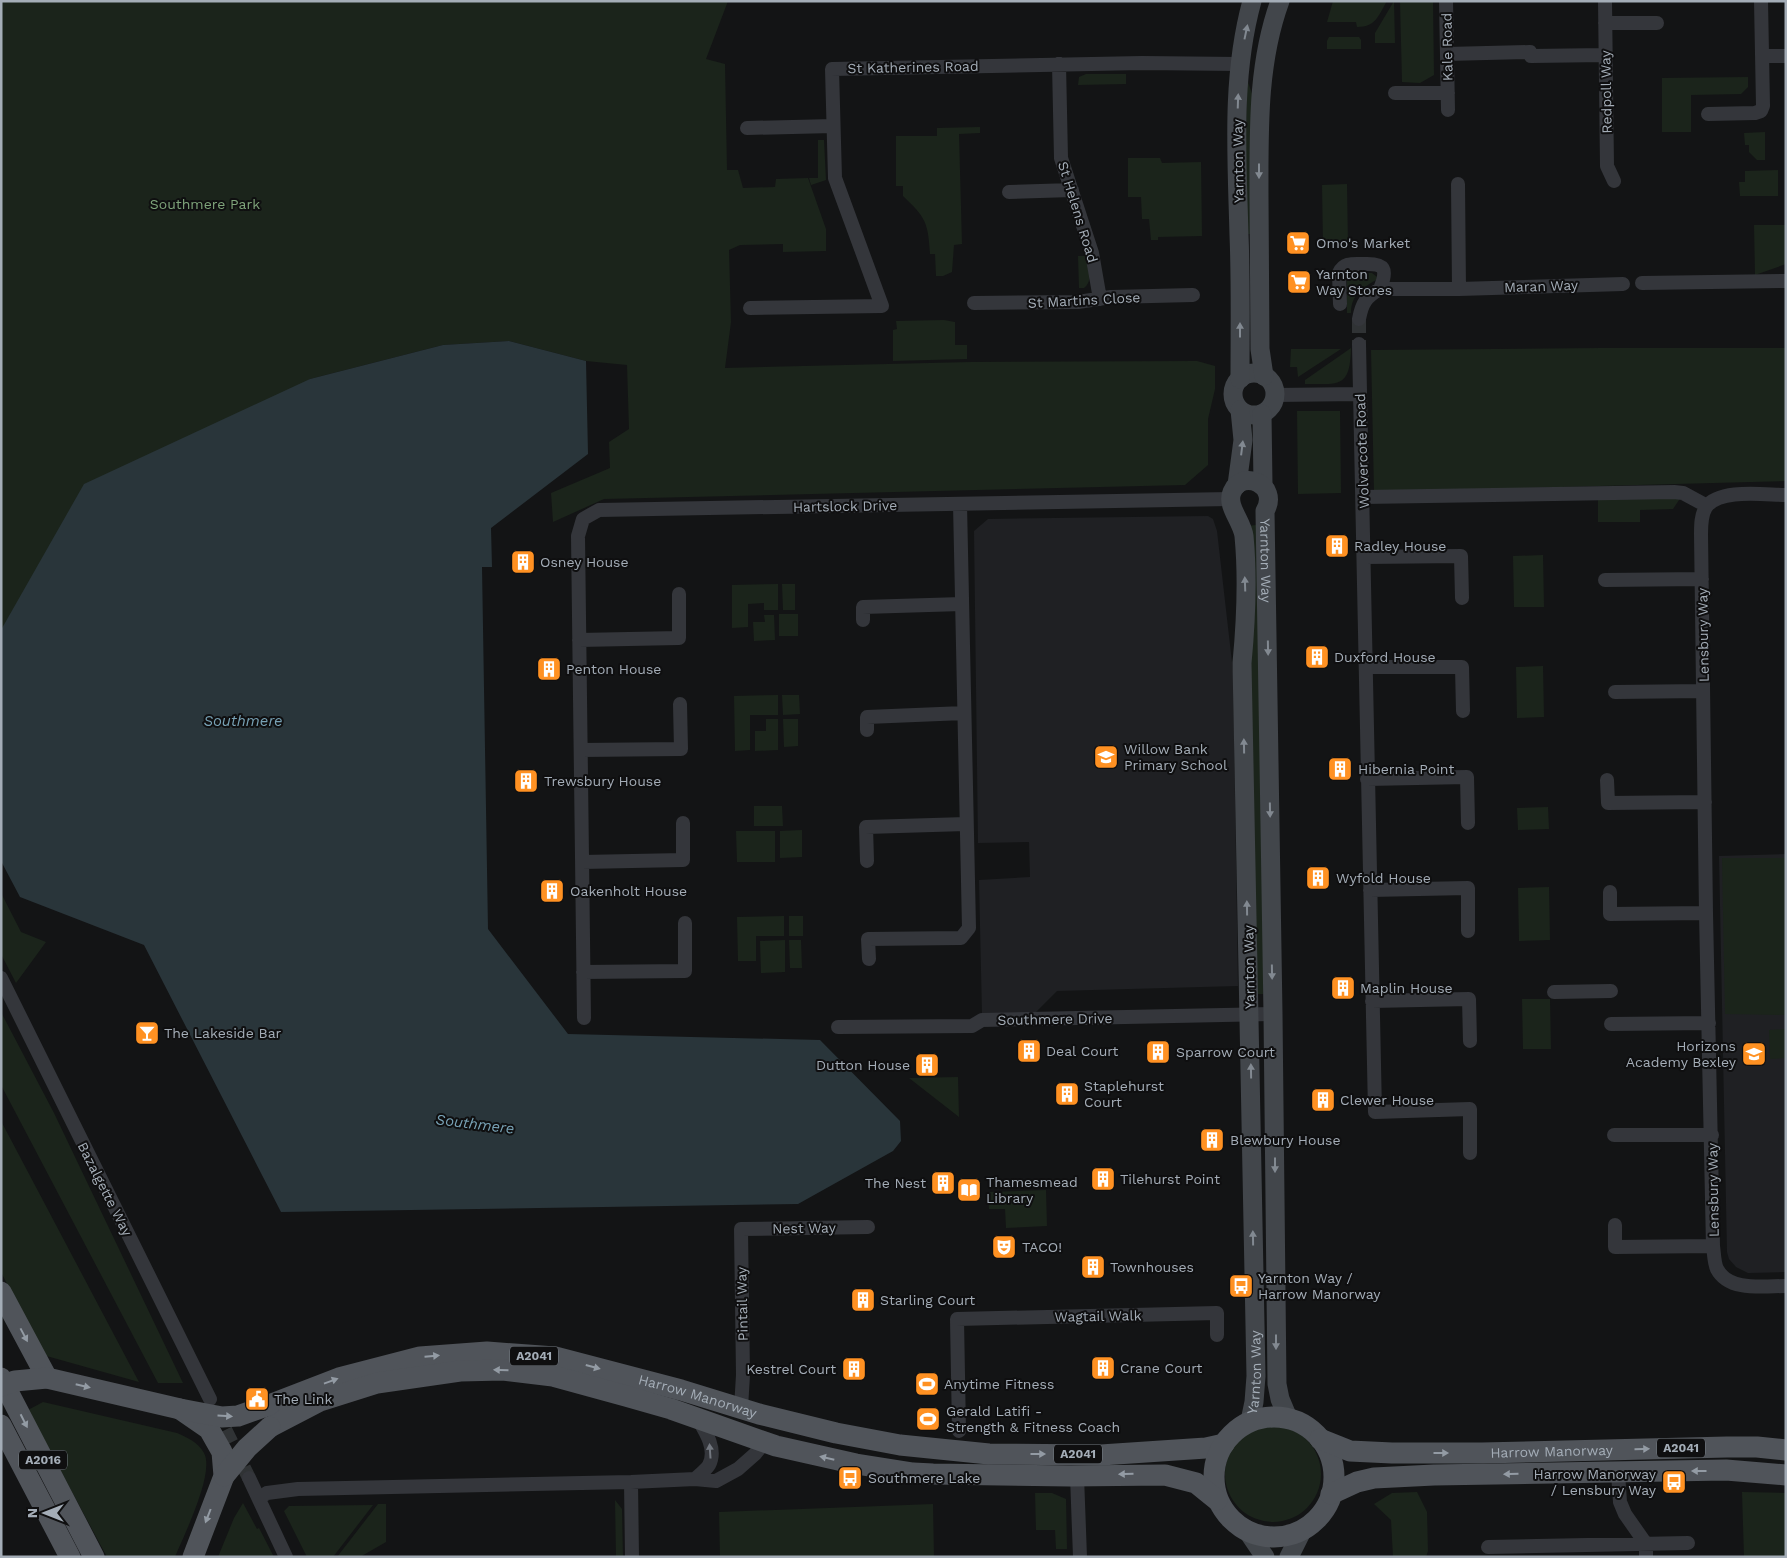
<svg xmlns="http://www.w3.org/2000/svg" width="1787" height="1558" viewBox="0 0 1787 1558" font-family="'Work Sans',sans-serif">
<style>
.built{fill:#1f2023}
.green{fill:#1b241b}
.water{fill:#29353a}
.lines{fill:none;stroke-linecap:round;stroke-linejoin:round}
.street-tunnel{stroke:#303335;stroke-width:14;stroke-dasharray:14 7;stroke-linecap:butt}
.street{stroke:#34363b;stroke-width:14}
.secondary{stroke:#42464b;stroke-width:19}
.primary{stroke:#50545a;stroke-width:21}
.primary-bridge{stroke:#50545a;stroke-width:21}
.oneway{fill:#828991}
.oneway2{fill:#939ba4}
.oneway3{fill:#72777f}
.labels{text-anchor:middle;stroke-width:4;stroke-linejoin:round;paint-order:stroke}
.shield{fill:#0f0f10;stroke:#777e85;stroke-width:1}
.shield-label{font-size:12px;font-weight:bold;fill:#a4adb7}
.street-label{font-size:14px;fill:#a4adb7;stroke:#0f0f10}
.park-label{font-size:14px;fill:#7ea37a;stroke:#0f0f10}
.poi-label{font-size:14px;fill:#a4adb7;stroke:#0f0f10;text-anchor:start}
.water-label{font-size:15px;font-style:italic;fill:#78a2b5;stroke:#0f0f10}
</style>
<rect width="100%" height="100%" fill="#131415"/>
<path class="built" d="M1208,516L1213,519L1217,531L1233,671L1238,986L1057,991L1033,1015H982L979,880L1030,877L1029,842L978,843L974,531L988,519Z
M1786,854V1272L1748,1273L1736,1267L1729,1259L1727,1252L1719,856Z"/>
<path class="green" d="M1,1H728L706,59L725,64L727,170H738L743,188L775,187L776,179L808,178L826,229V251L783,252V244L740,245L729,250L731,322L725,368L971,362L1197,361L1215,366V389L1208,419V465L1185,485L604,499L553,522L551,493L610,468L609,442L629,429L627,365L586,361L509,341L443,345L310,379L1,638Z
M1333,1H1387C1378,16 1376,27 1357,27L1356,22H1327Z
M1394,1L1395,43H1375V33Z
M1400,1H1433L1434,75L1420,83L1402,82Z
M1329,37H1359L1361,40V49H1327V41Z
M1086,74H1126V84L1078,85L1079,77Z
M1748,77V87L1741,94L1691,95V132H1662V78Z
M1247,79L1253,97V234H1244Z
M980,127V133L959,134L962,244L954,245L952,272L943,276H936L935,254H930C928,222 926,218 903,196V186H896V136H937V128Z
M1765,132V160H1757L1749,152V145H1745L1744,133Z
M818,140H824L826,180L811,185L809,178H818Z
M1128,158H1160L1162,163L1201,162L1202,236L1158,237V240H1151L1149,219H1142L1141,197H1128Z
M1778,170V196H1740L1739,182H1745V171Z
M1347,184L1348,245L1323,246L1322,185Z
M1754,225H1786V264L1755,275Z
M1078,256H1085C1088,267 1094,280 1084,288H1079Z
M1351,273H1372L1377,277L1376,280C1362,288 1351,295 1351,313H1347V278Z
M944,320L955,322V345H967V359L893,361V330L897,329L896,321Z
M1351,348C1350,388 1340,384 1305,384V380Z
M1602,348H1786V481L1374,492L1371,350Z
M1291,349H1341L1298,377L1297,367H1290Z
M1297,411H1340L1341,493L1298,494Z
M1598,497H1681L1673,509L1640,510V522H1598Z
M1256,525L1266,945L1263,953V994H1257L1246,526Z
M1543,555L1544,607H1514L1513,556Z
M778,584V610H764V603L748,604V627L732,628V585Z
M782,584H795V610H783Z
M779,614H798V636H779Z
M764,615H774L775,640L754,641L753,622H765Z
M1543,666L1544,717L1517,718L1516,667Z
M778,695V715H750V750L735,751L734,696Z
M782,695H799L800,714L783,715Z
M766,719H778V750L755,751V731H766Z
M783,719H798V746L784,747Z
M754,806H782L783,826H754Z
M1548,807L1549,829L1518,830L1517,808Z
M802,830V857L780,858V831Z
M736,831H775V862H737Z
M1722,858H1786V1015L1725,1014Z
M1549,887L1550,940L1519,941L1518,888Z
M1,893L21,932L46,942L16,983L1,954Z
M784,916V936H756V961H738L737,917Z
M789,916H803V936H789Z
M785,940V972L761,973L760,941Z
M789,940H801L802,968H790Z
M1522,999H1550L1551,1049H1523Z
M1,1012L54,1113L183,1383H158L1,1085Z
M1786,1029V1058L1770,1059L1769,1030Z
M958,1077L959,1117L909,1078Z
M1,1121L139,1382L43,1355L1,1272Z
M1046,1190L1047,1226L1006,1228L1005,1209H989L988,1192Z
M43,1402L177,1433C188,1438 198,1442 204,1453C215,1473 184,1535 175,1557H107L28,1410Z
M1225 1474a48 48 0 1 1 96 0a48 48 0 1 1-96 0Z
M1417,1492L1427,1512L1428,1551L1426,1557H1393L1391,1520L1374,1504L1392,1493Z
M1742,1492L1786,1493V1557H1744Z
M1035,1493H1052L1066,1499L1067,1549H1056L1055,1530H1036Z
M615,1500L622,1509L623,1557H616Z
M243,1503L257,1529L259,1528L274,1557H218L234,1518Z
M378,1504H386V1542L360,1557H337Z
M933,1504L934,1557H720L719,1512Z
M373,1505L333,1557H307L284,1511L289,1506Z"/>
<path class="water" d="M509,341L586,361L588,454L491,528L492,567H482L488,929L568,1034L820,1040L900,1121L901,1141L893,1151L798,1204L281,1212L144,945L20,897L1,861V630L84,484L310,379L443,345Z"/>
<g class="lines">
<path class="street-tunnel" d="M1359,319V344
M216,1411L249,1478"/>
<path class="street" d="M1446,1L1448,110
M1605,1L1607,166L1614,181
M1605,23H1657
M1447,54L1530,52L1531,56L1605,55
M1762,56H1786
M1059,64L1061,158L1092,253L1100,299
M1395,93H1448
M1708,114L1755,113L1761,111L1763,106L1761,1
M747,128L833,126
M1458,184L1459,289
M1009,192L1072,190
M1642,283L1786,281
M974,303L1078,302L1111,297L1193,295
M1340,304L1339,273C1344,262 1354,264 1364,264C1385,263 1388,269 1380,289
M750,308L882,306L835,178L832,69L1142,63L1239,64
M1359,319C1362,303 1366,297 1380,289H1459L1623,284
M1359,344L1375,1112L1470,1109V1153
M1275,395L1360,394
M1786,495C1765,495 1720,488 1706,507C1701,515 1701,525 1701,534L1706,913L1713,1246C1714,1252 1714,1263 1717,1269C1729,1292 1764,1286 1786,1286
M1363,497L1674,492L1683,493L1707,506
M1365,557L1461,556L1462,598
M1605,580L1702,579
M863,620V607L962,604
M579,640L679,638V594
M1366,667H1462L1463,711
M1615,692L1703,691
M867,730V717L964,713
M581,750L681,749L680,704
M1367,779L1467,777L1468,823
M1607,780L1608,803L1705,802
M867,861L866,827L966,824
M582,862L683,860V823
M1370,890L1468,888V931
M1610,892V914L1706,913
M869,959L868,939L961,938L969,928L960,504
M583,972L685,971V923
M1,978L210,1399
M1554,992L1611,991
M1372,1001L1469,999L1470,1041
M584,1018L578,536L583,519L599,510L1230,499
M1611,1024L1709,1023
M838,1027L972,1026L982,1020L1273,1014
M1614,1135H1712
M1615,1225V1247L1713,1246
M741,1408L743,1375L741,1229L868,1227
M959,1431L957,1319L1217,1313V1335
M1618,1473L1620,1502L1625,1514L1646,1544V1557
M1077,1476L1080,1557
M249,1478L286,1557
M695,1479C699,1475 706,1470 709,1465C717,1450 706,1432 698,1419
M631,1482L632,1557
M259,1498L267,1493L298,1489L631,1482L695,1479L716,1481L738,1469L755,1454L764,1443
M1488,1547L1688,1543"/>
<g class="secondary">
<circle cx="1254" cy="394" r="21"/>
<path d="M1264,376L1260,349C1260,299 1259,248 1259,197C1259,131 1257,64 1280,1"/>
<path d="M1240,379C1240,331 1241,283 1239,235C1237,157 1231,77 1252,1"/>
<path d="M1262,414L1263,485"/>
<path d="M1237,485L1243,440L1240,410"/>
<path id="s1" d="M1250,1421L1254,1402L1256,1376L1242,663C1246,621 1248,578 1244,536C1242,521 1226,506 1232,492C1242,468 1280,485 1265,511L1273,1014L1277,1384L1280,1399L1288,1418"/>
<path d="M1246,1529L1265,1557"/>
<path d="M1289,1557L1302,1531"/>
</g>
<g class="primary">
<path d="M1,1292L47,1378"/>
<path d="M1,1378L94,1557"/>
<path id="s2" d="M269,1405L339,1378L420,1357L487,1352L555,1357L681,1390L759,1414L836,1433L900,1445L989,1454L1101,1455L1206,1448L1224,1444"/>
<path d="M180,1409L209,1429L222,1452L224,1476L193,1557"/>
<circle cx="1274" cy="1477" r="60"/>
<path d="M1,1425L70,1557"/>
<path d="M270,1427L320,1401L377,1383L460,1371L503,1370L553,1376L626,1396L671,1409L776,1446L856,1464L913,1473L933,1474L1070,1476L1165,1475L1196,1483L1217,1500"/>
<path id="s3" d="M1320,1439L1350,1451L1392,1453H1482L1727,1447H1757L1786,1450"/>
<path d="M1331,1494L1357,1482L1374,1478L1434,1475L1726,1470L1786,1475"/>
</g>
<path class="primary-bridge" d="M1,1386L15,1381L47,1378L180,1409L222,1417L238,1416L269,1405
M224,1476L247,1448L270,1427"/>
</g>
<defs><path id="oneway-solid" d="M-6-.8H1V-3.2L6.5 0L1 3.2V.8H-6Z" transform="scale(1.25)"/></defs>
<g class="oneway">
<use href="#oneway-solid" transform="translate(1246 32) rotate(-78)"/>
<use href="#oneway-solid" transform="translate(1238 101) rotate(-88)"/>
<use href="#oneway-solid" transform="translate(1259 171) rotate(90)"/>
<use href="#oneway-solid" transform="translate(1240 330) rotate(-90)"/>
<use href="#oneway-solid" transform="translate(1242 448) rotate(-83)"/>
<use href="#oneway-solid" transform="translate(1245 584) rotate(-92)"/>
<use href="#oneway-solid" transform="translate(1268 648) rotate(89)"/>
<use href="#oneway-solid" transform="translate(1244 746) rotate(-91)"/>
<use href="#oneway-solid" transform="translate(1270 810) rotate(89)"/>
<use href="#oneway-solid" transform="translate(1247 908) rotate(-91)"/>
<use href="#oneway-solid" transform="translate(1272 972) rotate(89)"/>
<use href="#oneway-solid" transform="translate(1251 1071) rotate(-91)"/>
<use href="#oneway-solid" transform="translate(1275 1165) rotate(90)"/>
<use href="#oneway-solid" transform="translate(1253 1238) rotate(-91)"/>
<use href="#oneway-solid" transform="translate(1276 1342) rotate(90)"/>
</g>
<g class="oneway2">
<use href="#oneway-solid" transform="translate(24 1335) rotate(62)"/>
<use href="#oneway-solid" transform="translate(432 1356) rotate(-5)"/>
<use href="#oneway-solid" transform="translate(593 1367) rotate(15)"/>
<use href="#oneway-solid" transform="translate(501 1370) rotate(-178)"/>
<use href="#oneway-solid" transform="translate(331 1381) rotate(-20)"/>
<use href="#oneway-solid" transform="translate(83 1386) rotate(13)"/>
<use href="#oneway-solid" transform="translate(225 1416) rotate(3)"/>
<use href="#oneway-solid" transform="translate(24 1421) rotate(63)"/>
<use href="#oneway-solid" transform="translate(1642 1449) rotate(-1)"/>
<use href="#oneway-solid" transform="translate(1441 1453)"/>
<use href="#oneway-solid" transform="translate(1038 1454)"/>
<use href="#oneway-solid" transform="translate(827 1458) rotate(-167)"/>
<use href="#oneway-solid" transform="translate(1699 1471) rotate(180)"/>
<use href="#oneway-solid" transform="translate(1126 1474) rotate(179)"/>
<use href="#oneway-solid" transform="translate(1511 1474) rotate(179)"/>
<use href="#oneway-solid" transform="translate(208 1516) rotate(111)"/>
</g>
<use class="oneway3" href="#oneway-solid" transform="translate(710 1451) rotate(-94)"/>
<defs>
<symbol id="supermarket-square" viewBox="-11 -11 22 22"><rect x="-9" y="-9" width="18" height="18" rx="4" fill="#ff9122" stroke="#0f0f10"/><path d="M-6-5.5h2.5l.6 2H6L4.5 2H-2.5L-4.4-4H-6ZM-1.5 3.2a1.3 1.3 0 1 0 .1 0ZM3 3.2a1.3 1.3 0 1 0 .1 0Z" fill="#fff"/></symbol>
<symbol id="building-square" viewBox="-11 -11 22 22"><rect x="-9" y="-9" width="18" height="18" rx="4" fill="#ff9122" stroke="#0f0f10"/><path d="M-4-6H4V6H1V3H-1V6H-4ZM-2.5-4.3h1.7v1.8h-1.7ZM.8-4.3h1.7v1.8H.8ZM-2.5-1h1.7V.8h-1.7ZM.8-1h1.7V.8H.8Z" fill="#fff"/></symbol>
<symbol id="school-square" viewBox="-11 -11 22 22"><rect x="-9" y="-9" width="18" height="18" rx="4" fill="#ff9122" stroke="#0f0f10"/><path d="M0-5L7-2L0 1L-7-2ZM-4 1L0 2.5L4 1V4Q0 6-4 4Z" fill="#fff"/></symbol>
<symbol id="bar-square" viewBox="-11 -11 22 22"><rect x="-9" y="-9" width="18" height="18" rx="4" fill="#ff9122" stroke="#0f0f10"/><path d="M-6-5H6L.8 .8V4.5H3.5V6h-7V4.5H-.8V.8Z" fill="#fff"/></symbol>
<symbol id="library-square" viewBox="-11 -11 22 22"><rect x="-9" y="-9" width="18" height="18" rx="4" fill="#ff9122" stroke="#0f0f10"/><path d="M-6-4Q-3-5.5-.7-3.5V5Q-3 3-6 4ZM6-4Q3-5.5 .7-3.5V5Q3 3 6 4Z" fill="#fff"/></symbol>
<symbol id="theatre-square" viewBox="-11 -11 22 22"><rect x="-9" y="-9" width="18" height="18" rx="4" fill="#ff9122" stroke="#0f0f10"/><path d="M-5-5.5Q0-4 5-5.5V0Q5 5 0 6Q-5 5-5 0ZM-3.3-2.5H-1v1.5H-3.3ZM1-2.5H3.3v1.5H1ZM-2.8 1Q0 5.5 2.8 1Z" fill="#fff"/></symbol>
<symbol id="bus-square" viewBox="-11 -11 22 22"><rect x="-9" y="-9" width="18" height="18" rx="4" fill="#ff9122" stroke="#0f0f10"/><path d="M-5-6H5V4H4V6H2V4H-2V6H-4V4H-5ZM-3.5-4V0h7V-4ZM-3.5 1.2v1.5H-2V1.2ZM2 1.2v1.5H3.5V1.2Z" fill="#fff"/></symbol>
<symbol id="stadium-square" viewBox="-11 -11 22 22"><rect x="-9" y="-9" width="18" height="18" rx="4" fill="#ff9122" stroke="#0f0f10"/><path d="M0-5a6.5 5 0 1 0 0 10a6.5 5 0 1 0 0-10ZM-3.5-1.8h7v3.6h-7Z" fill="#fff"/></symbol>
<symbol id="civic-square" viewBox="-11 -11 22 22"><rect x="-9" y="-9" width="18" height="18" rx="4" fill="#ff9122" stroke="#0f0f10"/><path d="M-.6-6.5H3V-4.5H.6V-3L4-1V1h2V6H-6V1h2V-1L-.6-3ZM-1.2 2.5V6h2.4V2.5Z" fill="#fff"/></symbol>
</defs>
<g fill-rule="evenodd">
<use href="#supermarket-square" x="1284" y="229" width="28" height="28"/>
<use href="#supermarket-square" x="1285" y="268" width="28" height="28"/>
<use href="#building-square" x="1323" y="532" width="28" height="28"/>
<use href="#building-square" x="509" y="548" width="28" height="28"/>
<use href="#building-square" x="1303" y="643" width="28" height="28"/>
<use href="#building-square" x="535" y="655" width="28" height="28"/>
<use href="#school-square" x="1092" y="743" width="28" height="28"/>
<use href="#building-square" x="1326" y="755" width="28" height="28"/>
<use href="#building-square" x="512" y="767" width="28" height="28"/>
<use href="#building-square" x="1304" y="864" width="28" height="28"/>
<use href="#building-square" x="538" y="877" width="28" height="28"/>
<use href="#building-square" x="1329" y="974" width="28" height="28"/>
<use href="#bar-square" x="133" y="1019" width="28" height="28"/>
<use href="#building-square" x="1015" y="1037" width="28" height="28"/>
<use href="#building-square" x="1144" y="1038" width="28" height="28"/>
<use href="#school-square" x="1740" y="1040" width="28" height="28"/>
<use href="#building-square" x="913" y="1051" width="28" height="28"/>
<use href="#building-square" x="1053" y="1080" width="28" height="28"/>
<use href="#building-square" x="1309" y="1086" width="28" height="28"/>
<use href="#building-square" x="1198" y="1126" width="28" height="28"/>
<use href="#building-square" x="1089" y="1165" width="28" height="28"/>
<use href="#building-square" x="929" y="1169" width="28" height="28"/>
<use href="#library-square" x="955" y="1176" width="28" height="28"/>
<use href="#theatre-square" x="990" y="1233" width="28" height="28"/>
<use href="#building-square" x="1079" y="1253" width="28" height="28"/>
<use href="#bus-square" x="1227" y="1272" width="28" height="28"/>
<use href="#building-square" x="849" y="1286" width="28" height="28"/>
<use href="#building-square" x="1089" y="1354" width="28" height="28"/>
<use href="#building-square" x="840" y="1355" width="28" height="28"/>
<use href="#stadium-square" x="913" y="1370" width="28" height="28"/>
<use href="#civic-square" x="243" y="1385" width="28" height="28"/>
<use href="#stadium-square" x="914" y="1405" width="28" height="28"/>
<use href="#bus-square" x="836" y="1464" width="28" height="28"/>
<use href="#bus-square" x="1660" y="1468" width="28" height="28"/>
</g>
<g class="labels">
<g class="shield">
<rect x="510" y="1346.5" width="48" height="19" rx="4"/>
<rect x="1657" y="1438.5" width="48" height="19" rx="4"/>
<rect x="1054" y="1444.5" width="48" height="19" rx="4"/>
<rect x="19" y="1450.5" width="48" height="19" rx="4"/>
</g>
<g class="shield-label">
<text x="534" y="1360">A2041</text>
<text x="1681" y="1452">A2041</text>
<text x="1078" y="1458">A2041</text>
<text x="43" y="1464">A2016</text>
</g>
<g class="street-label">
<text transform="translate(1447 47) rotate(-91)" y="5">Kale Road</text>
<text transform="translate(913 67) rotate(-1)" y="5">St Katherines Road</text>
<text transform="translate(1606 92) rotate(-91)" y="5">Redpoll Way</text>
<text transform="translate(1238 161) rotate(-91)" y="5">Yarnton Way</text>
<text transform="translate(1078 212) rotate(73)" y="5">St Helens Road</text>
<text transform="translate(1541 286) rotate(-2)" y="5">Maran Way</text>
<text transform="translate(1084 300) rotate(-3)" y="5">St Martins Close</text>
<text transform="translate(1362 451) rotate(-92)" y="5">Wolvercote Road</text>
<text transform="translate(845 506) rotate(-1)" y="5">Hartslock Drive</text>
<text dy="5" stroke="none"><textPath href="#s1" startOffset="1046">Yarnton Way</textPath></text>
<text transform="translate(1703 635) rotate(-91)" y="5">Lensbury Way</text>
<text transform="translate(1249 967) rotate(-91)" y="5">Yarnton Way</text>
<text transform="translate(1055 1019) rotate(-1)" y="5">Southmere Drive</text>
<text transform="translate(105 1189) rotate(63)" y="5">Bazalgette Way</text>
<text transform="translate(1713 1190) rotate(-91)" y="5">Lensbury Way</text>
<text transform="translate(804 1228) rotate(-1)" y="5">Nest Way</text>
<text transform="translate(742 1304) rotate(-91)" y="5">Pintail Way</text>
<text transform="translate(1098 1316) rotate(-1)" y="5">Wagtail Walk</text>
<text dy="5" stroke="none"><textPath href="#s1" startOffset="49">Yarnton Way</textPath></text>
<text dy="5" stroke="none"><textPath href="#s2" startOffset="442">Harrow Manorway</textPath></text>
<text dy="5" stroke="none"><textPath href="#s3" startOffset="234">Harrow Manorway</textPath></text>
</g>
<g class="park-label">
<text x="205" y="209">Southmere Park</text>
</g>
<g class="poi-label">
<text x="1316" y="248">Omo's Market</text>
<text x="1316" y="279">Yarnton<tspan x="1316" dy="16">Way Stores</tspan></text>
<text x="1354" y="551">Radley House</text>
<text x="540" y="567">Osney House</text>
<text x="1334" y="662">Duxford House</text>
<text x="566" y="674">Penton House</text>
<text x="1124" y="754">Willow Bank<tspan x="1124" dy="16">Primary School</tspan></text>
<text x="1358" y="774">Hibernia Point</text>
<text x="544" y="786">Trewsbury House</text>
<text x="1336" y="883">Wyfold House</text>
<text x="570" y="896">Oakenholt House</text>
<text x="1360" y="993">Maplin House</text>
<text x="164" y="1038">The Lakeside Bar</text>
<text x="1736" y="1051" text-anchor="end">Horizons<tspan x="1736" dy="16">Academy Bexley</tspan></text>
<text x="1046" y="1056">Deal Court</text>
<text x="1176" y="1057">Sparrow Court</text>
<text x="910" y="1070" text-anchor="end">Dutton House</text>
<text x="1084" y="1091">Staplehurst<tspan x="1084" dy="16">Court</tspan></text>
<text x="1340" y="1105">Clewer House</text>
<text x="1230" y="1145">Blewbury House</text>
<text x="1120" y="1184">Tilehurst Point</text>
<text x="986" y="1187">Thamesmead<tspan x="986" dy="16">Library</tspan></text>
<text x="926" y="1188" text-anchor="end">The Nest</text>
<text x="1022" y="1252">TACO!</text>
<text x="1110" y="1272">Townhouses</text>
<text x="1258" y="1283">Yarnton Way /<tspan x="1258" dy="16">Harrow Manorway</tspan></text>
<text x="880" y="1305">Starling Court</text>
<text x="1120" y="1373">Crane Court</text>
<text x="836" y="1374" text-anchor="end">Kestrel Court</text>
<text x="944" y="1389">Anytime Fitness</text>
<text x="274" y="1404">The Link</text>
<text x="946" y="1416">Gerald Latifi -<tspan x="946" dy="16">Strength &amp; Fitness Coach</tspan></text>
<text x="1656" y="1479" text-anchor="end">Harrow Manorway<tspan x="1656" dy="16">/ Lensbury Way</tspan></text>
<text x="868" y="1483">Southmere Lake</text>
</g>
<g class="water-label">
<text x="243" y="726">Southmere</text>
<text transform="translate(475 1124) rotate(7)" y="5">Southmere</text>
</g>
</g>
<rect width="1787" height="1558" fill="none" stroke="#a4adb7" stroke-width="5"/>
<g transform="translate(45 1513) rotate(270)" stroke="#0f0f10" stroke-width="4" paint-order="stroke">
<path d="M0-4L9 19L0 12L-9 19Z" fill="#a4adb7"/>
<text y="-8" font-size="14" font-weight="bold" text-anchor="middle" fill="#a4adb7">N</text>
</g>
</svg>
